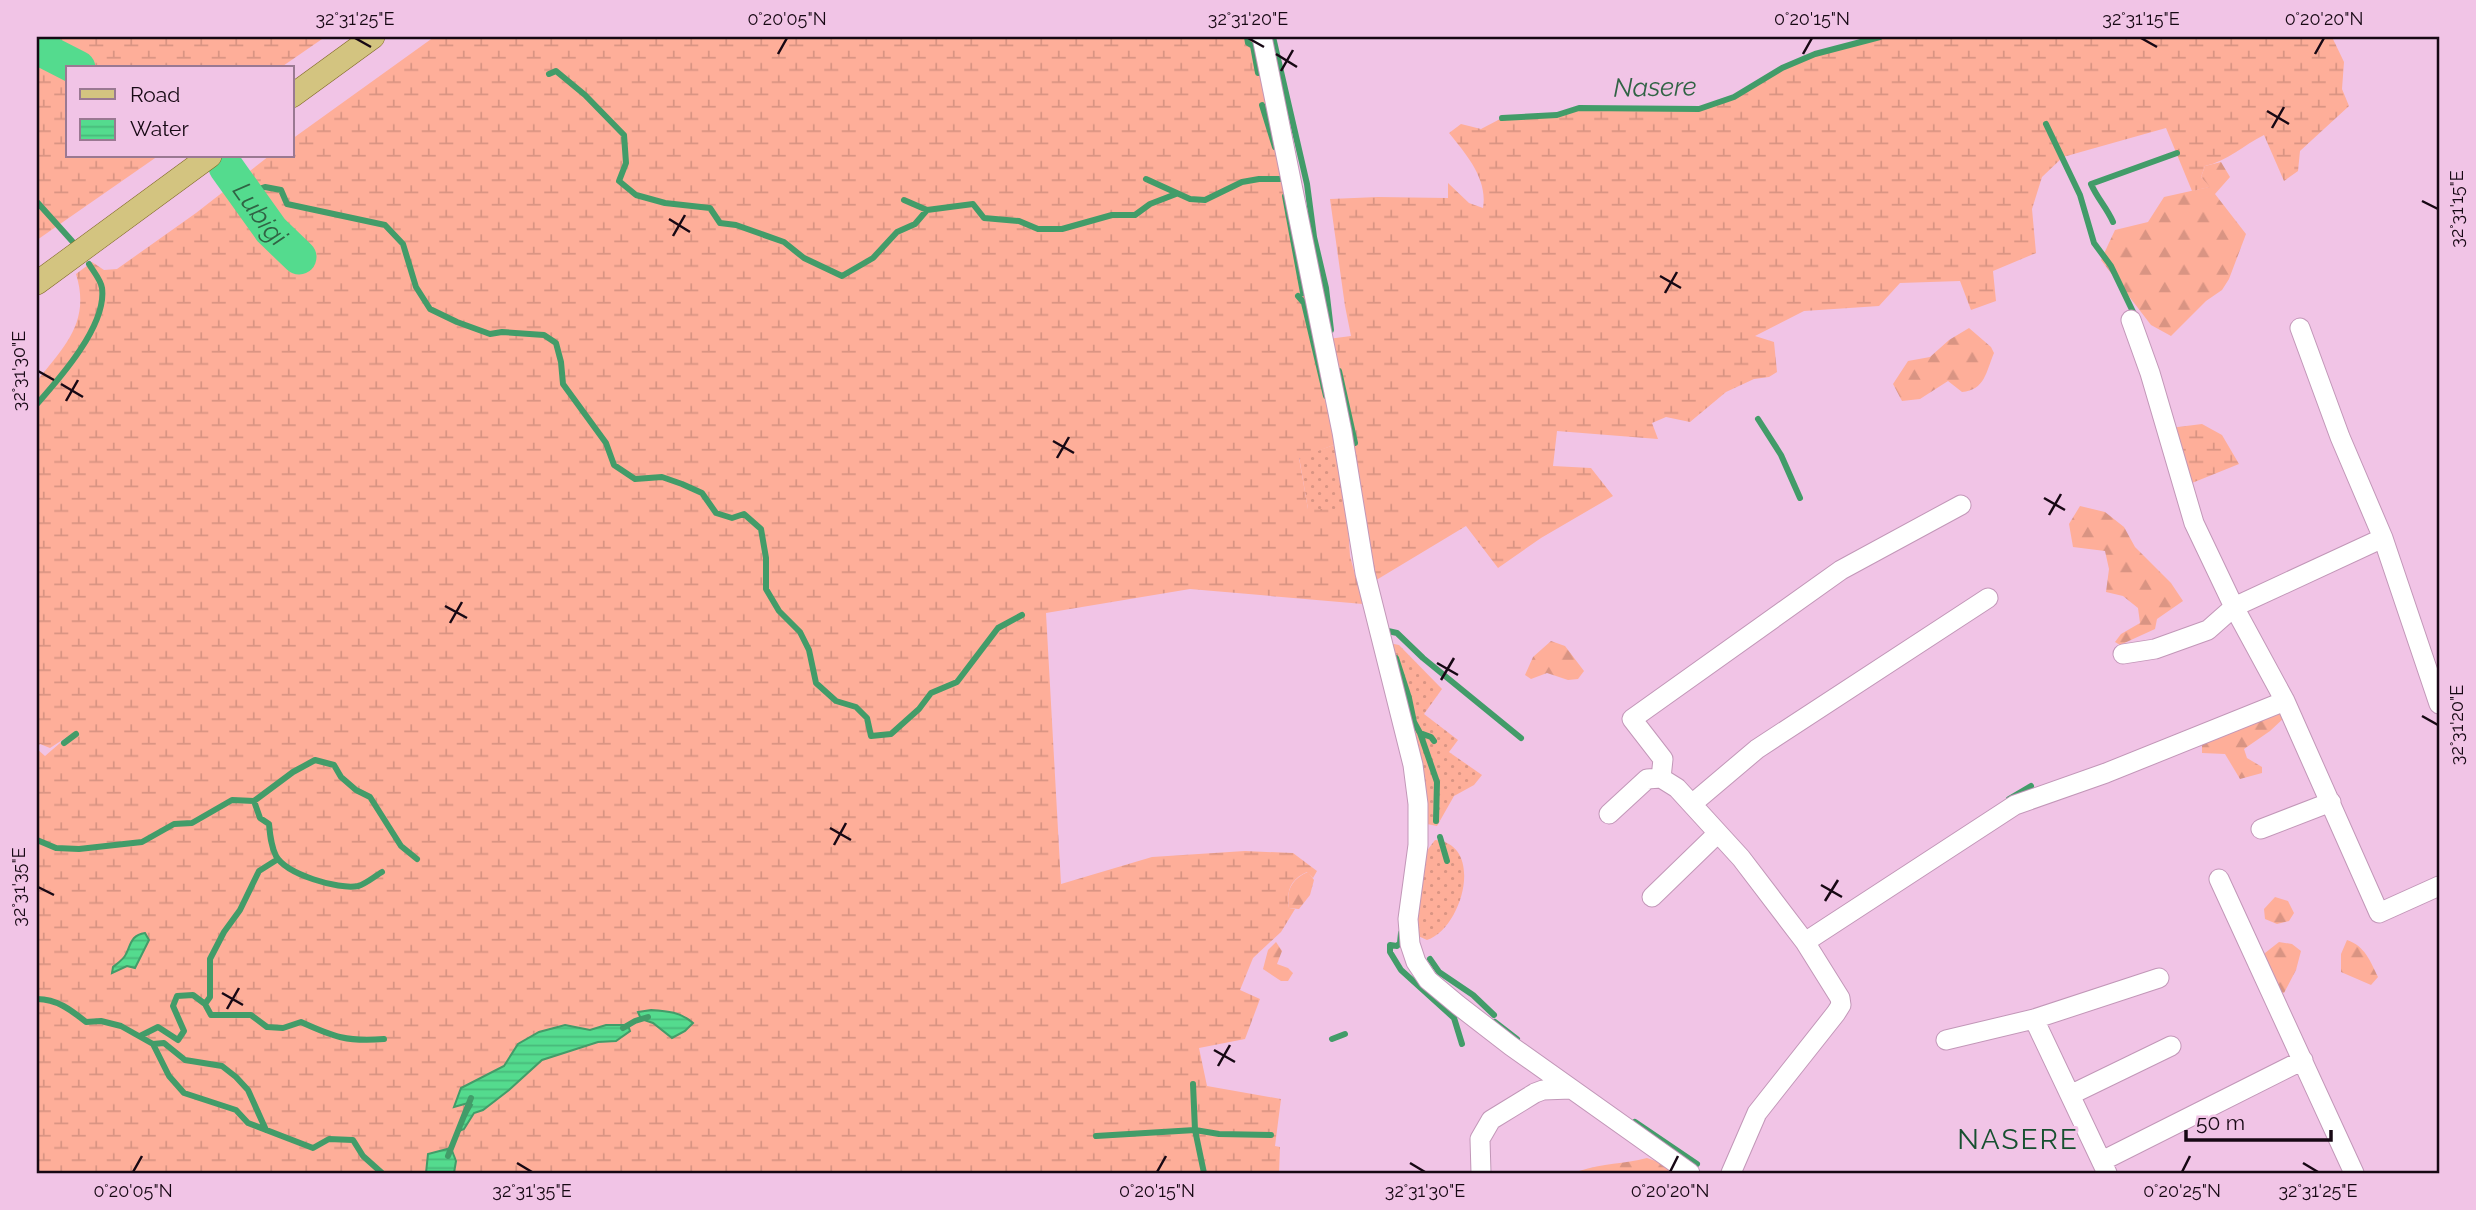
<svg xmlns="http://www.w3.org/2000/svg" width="2476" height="1210" viewBox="0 0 2476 1210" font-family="Raleway,sans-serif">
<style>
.grass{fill:url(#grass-dots)}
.forest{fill:url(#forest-firs)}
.wetland{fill:url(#wetland-marsh);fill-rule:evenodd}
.water{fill:url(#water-rules);stroke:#429c69;stroke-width:2}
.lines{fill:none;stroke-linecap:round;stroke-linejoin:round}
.stream{stroke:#429c69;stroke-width:6}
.river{stroke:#54db8e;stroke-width:35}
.minor-casing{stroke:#c297b8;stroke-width:21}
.major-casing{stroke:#7e6823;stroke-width:24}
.minor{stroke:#fff;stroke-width:19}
.major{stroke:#d3c480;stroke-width:23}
.ticks{fill:none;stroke:#170814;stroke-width:2.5}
.labels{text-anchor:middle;stroke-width:6;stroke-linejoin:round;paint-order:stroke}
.water-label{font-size:26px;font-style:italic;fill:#306344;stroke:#f1c4e6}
.quarter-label{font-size:28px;letter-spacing:2px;fill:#175030;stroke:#f1c4e6}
.neatline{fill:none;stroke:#170814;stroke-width:2.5}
.ticks-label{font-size:18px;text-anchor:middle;fill:#170814}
</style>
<defs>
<pattern id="grass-dots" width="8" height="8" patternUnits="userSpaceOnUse" patternTransform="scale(1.75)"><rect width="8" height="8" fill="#feae99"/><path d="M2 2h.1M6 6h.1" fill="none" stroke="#d99483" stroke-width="1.8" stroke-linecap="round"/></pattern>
<pattern id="forest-firs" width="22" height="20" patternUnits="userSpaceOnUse" patternTransform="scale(1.75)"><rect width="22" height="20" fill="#feae99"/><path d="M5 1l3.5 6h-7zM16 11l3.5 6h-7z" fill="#d99483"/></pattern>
<pattern id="wetland-marsh" width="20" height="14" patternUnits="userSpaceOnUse" patternTransform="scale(1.75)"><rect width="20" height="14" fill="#feae99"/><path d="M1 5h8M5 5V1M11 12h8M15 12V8" fill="none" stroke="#d99483"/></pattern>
<pattern id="water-rules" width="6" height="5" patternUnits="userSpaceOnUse" patternTransform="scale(1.75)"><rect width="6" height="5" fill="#54db8e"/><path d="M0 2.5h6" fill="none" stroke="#48ba7a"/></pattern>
</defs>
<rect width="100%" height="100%" fill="#f1c4e6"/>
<path class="grass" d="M1334,445L1347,509H1308L1299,457Z
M1394,644L1399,645L1442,689L1424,714L1458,740L1449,752L1482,775L1474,785L1454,796L1437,826L1427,824L1389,645Z
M1435,840C1485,844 1463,928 1427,940L1416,935L1423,856Z"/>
<path class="forest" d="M2221,162L2230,177L2215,194L2246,234L2229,279L2222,290L2206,301L2171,336L2151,325L2101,260L2115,230L2148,222L2164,197L2209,187L2201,177L2205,166Z
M1969,328L1991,347L1994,353C1986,372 1985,390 1962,392L1948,381L1920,399L1902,401L1893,384L1908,361L1930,357L1949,340Z
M2080,506L2105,512L2124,527L2135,547L2171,583L2183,601L2157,619L2155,629L2120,645L2115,642L2121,634L2140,623L2138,608L2123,596L2106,592L2109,569L2105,551L2073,547L2069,524Z
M1551,641L1565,646L1584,671L1578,679L1568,680L1547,673L1531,679L1525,675L1533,657Z
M2278,705L2285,717L2270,731L2244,749L2247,758L2262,767V773L2240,779L2225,754L2202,753V739Z
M1308,872L1314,880L1310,895L1299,909L1289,908C1286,891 1291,879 1308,872Z
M2275,897L2288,901L2294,913L2289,921L2277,924L2265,919L2264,909Z
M2347,940C2365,946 2370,961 2378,977L2371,985L2341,972V954Z
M1276,942L1282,951L1277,964L1288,968L1293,973L1288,981H1281L1263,969L1268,950Z
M2279,942L2292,944L2301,951L2296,970L2284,993L2271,990L2264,971L2265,953Z
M1647,1158L1681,1170L1683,1173H1578L1579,1171C1603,1163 1624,1164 1647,1158Z"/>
<path class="wetland" d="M37,37H325L280,68H68V156H158L37,240Z
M434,37H1254L1309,312L1318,369L1336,432L1334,445L1299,458L1308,509H1347L1350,556L1363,604L1190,589L1046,613L1061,884L1152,857L1245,851L1293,853L1317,871L1313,878L1307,872C1291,879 1286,890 1289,908L1295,909L1281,932L1253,958L1240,990L1260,999L1245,1039L1199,1048L1207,1086L1281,1099L1275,1146L1280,1147L1279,1173H454L456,1161L426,1173H37V749L45,756L67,737L50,748L40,744L37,747V381C64,347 91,322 76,274L92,262L104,270L117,269L196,213L269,156H292V139ZM565,1025L590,1030L606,1025L616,1041L598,1042L541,1060L509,1090L483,1110L474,1113L464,1129L461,1122L472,1105H462L478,1080L504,1066L518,1044L539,1032Z
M1880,37H2332L2344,62L2342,89L2349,106L2300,151L2298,171L2284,181L2264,135C2244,145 2227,161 2205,166L2201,177L2210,187L2192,191L2166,128L2063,157L2042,177L2032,209L2036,253L1993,271L1996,301L1971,310L1960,281L1900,283L1879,306L1804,311L1755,336L1774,342L1777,372L1769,377L1754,379L1726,392L1690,422L1666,417L1652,423L1658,439L1557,431L1553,466L1591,468L1613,496L1541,538L1498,568L1466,526L1373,582L1328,339L1351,336L1345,306L1330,199L1378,197L1448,198V183L1469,203L1483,208C1488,179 1466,154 1449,133L1461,124L1481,129L1502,118L1557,115L1579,108L1699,109L1734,97L1782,68L1815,54Z
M2202,424L2222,435L2239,464L2187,485L2170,428Z"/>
<path class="water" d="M145,933L149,940L135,968L127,966L112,973L113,967C118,963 124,959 126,954C131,944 131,935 145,933Z
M651,1010C667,1011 681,1012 693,1023L685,1031L672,1038L653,1023L641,1019L638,1012Z
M565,1025L590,1030L606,1025H628L630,1031L616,1041L598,1042L542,1060L509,1090L483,1110L474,1113L464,1129L457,1132L472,1105L468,1103L454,1107L461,1088L504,1066L518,1044L539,1032Z
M451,1148L456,1161L454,1173H426L428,1154Z"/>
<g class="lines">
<path class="stream" d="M1247,37L1248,43L1253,46L1258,73
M1273,37L1307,184L1314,237L1326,288L1331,330
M549,74L556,71L585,95L624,135L626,163L619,181L636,195L665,203L710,208L720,223L736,225L784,242L804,258L842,276L873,258L897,232L915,224L927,210
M1262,105L1275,147
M1502,118L1557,115L1579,108L1699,109L1734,97L1782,68L1815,54L1880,37
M2046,124L2080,195L2094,243L2111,266L2136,318
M1146,179L1190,199L1205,200L1242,182L1259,179H1283
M244,194L265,187L281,190L287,204L385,225L403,244L416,287L430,309L457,322L490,334L502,332L544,335L556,343L561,362L563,384L606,443L614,465L635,479L662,477L682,484L702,493L716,513L732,518L744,514L761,529L766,558V589L779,611L800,632L809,650L816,683L836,701L856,707L867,718L871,736L891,734L919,709L931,693L957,682L998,628L1022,615
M1285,196L1303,293
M904,200L927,210L973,204L984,218L1019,221L1038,229H1062L1112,215H1135L1150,204L1176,194
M37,202L72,241
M2113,222C2107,208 2097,198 2091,184L2177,153
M1298,296L1304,303L1326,396
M1339,371L1355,443
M37,404C60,378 107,325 102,288C101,280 93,271 89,264
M1758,419L1781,455L1800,498
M1388,631L1397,633L1423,658L1521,738
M1396,658L1409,698L1414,722L1420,733L1431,737L1434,741
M1420,733L1437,782L1436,821
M64,743L76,734
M2009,799L2031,786
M254,801L260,818L269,824C270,835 271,846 276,856C286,874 338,890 358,886C366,884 375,876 382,872
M1440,837L1447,861
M37,840L56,848L79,849L142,842L174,824L192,823L232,800L254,801L293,772L315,760L334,765L341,777L356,790L370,797L401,846L417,859
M1401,933L1400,943L1397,946L1390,945V952L1401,970L1454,1018L1462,1044
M1430,959L1439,972L1473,995L1494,1015
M37,999C57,999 71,1010 86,1022L101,1021L121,1026L153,1044L169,1076L184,1093L236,1110L248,1123L313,1148L329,1139L353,1140L363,1156L382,1173
M205,1004L211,1015H251L267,1027L283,1028L301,1022C334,1037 347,1042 384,1039
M1495,1022L1517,1039
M623,1028L635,1021L648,1017
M140,1036L158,1027L178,1040L184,1031L173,1006L177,996L193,995L205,1004L210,997V959L224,932L240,910L259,871L278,859
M1332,1039L1345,1034
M153,1044L164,1043L185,1060L222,1066L236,1077L248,1090L266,1130
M1193,1084L1195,1130L1204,1173
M1635,1122L1697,1164
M1096,1136L1195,1130L1219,1134L1271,1135
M448,1156L471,1098"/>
<g class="river">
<path d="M37,47L78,68"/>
<path id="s1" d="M226,167L271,230L299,257"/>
</g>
<defs>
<path id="minor" d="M1262,37L1342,432L1365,573L1413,765L1418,804V845L1408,919L1410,944L1416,962L1428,980L1458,1005L1511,1046L1690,1173
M2131,320L2150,373L2194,523L2234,607L2285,701L2379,913L2439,886
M2300,328L2340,437L2383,538L2439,704
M2123,654L2155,649L2208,630L2234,607L2383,538
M1661,778L1663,759L1632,719L1841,570L1961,505
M1692,804L1757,749L1988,598
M1609,814L1647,779L1661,778L1677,788L1741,858L1805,942L1840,998L1841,1005L1836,1013L1757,1113L1731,1173
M2261,829L2331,802
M2219,879L2354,1173
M1652,897L1718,833
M1805,942L2015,805L2106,773L2285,701
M2034,1019L2107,1173
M1946,1040L2034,1019L2159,978
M2070,1095L2171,1046
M2102,1161L2303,1060
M1481,1173L1480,1139L1491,1120L1535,1093L1543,1090L1571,1089"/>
<path id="major" d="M292,96L373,37
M37,283L210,156"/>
</defs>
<use href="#minor" class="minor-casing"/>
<use href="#major" class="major-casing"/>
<use href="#minor" class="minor"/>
<use href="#major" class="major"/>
</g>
<path class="ticks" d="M355,38L371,47M1248,38L1264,47M2141,38L2157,47M778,54L787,38M1276,54L1297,67M1803,54L1812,38M2315,54L2324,38M1281,71L1293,50M2267,111L2289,124M2272,128L2284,107M2422,201L2438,209M669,219L690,232M673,236L685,215M1660,276L1681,288M1665,293L1677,272M38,371L54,380M61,384L83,397M66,401L78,380M1053,441L1074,453M1057,458L1069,437M2044,498L2065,510M2049,515L2061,494M445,606L467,618M450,623L462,602M1437,663L1458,675M1441,680L1454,658M2422,716L2438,725M830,828L851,840M834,845L846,823M1821,885L1842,897M38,887L54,895M1825,901L1838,880M222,993L243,1005M227,1009L239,988M1214,1050L1235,1062M1218,1066L1230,1045M517,1163L532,1172M1410,1163L1425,1172M2303,1163L2318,1172M133,1172L142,1156M1157,1172L1166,1156M1670,1172L1678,1156M2182,1172L2190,1156"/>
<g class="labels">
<g class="water-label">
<text transform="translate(1655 87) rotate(-1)" y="9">Nasere</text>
<text dy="9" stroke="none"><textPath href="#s1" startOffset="58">Lubigi</textPath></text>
</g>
<g class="quarter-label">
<text x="2018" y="1149">NASERE</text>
</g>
</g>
<rect width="2476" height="1210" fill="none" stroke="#f1c4e6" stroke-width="77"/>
<rect x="66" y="66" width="228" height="91" fill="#f1c4e6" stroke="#9a7992" stroke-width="2"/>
<rect x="80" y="89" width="35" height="10" fill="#d3c480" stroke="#9a7992" stroke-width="2"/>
<text x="130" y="102" font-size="21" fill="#170814">Road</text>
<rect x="80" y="119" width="35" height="21" fill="url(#water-rules)" stroke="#9a7992" stroke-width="2"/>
<text x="130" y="136" font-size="21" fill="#170814">Water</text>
<path d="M2186 1130v10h145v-10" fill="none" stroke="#170814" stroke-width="3.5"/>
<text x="2196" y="1130" font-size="21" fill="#170814" stroke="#f1c4e6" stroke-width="5" paint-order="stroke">50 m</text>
<rect x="38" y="38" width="2400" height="1134" class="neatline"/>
<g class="ticks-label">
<text x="355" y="25">32°31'25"E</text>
<text x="787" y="25">0°20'05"N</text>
<text x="1248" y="25">32°31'20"E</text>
<text x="1812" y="25">0°20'15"N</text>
<text x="2141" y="25">32°31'15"E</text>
<text x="2324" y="25">0°20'20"N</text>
<text transform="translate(2457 209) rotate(-90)" y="6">32°31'15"E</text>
<text transform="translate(19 371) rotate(-90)" y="6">32°31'30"E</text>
<text transform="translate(2457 725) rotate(-90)" y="6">32°31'20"E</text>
<text transform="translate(19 887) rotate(-90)" y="6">32°31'35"E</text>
<text x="133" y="1197">0°20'05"N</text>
<text x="532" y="1197">32°31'35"E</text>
<text x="1157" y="1197">0°20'15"N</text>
<text x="1425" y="1197">32°31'30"E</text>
<text x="1670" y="1197">0°20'20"N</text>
<text x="2182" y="1197">0°20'25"N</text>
<text x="2318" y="1197">32°31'25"E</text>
</g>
</svg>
